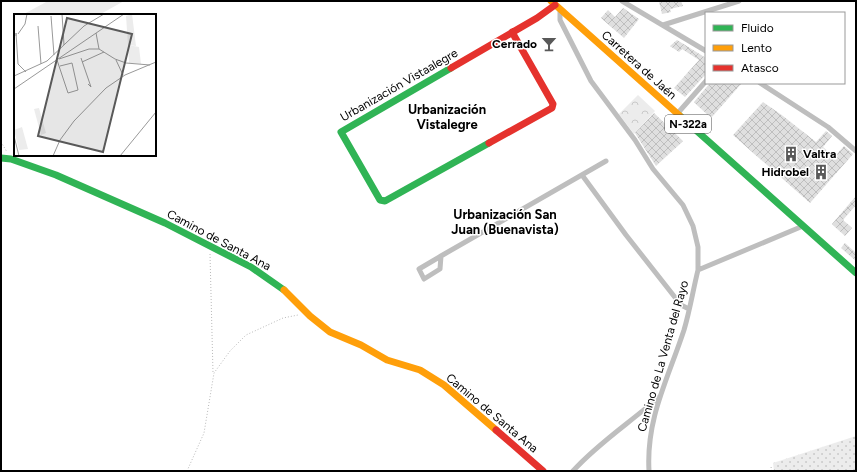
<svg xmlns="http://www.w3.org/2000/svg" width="857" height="472" viewBox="0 0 857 472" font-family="Figtree,sans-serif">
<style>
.grass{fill:#ececec}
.forest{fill:url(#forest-crowns)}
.park{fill:url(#park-dots)}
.building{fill:url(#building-cross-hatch)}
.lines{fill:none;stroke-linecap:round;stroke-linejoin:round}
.path{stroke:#b9b9b9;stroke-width:1;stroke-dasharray:1 2;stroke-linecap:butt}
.street{stroke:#bebebe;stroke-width:5}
.fast{stroke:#30b455;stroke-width:7}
.slow{stroke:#ff9f0a;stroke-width:7}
.jam{stroke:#e5322d;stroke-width:7}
.labels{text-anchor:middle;stroke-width:3;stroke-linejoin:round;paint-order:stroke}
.shield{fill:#fff;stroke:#4c4c4c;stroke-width:1}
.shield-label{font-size:11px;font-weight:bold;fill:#000}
.poi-label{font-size:12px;font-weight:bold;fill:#000;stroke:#fff;text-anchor:end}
.street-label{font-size:12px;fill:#000;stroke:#fff}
.neighbourhood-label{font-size:13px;font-weight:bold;fill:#000;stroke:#fff}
.inset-road{fill:none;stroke:#999;stroke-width:1}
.view{fill:#595959;fill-opacity:0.15;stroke:#595959;stroke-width:2}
.inset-edge{fill:none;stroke:#000;stroke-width:2}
</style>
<defs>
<pattern id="forest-crowns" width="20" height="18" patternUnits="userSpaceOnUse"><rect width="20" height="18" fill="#ececec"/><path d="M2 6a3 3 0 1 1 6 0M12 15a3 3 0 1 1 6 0" fill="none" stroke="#c9c9c9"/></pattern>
<pattern id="park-dots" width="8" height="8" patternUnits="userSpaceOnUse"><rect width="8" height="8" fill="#ececec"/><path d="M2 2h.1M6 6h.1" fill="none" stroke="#c9c9c9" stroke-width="1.8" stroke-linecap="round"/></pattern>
<pattern id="building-cross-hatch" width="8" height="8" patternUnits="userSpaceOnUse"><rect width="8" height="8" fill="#dfdfdf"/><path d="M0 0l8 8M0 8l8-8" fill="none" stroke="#bebebe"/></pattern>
</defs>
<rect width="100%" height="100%" fill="#fff"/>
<path class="grass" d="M48,1H124L99,15H22Z"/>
<path class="forest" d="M638,95L655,111L634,134L619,114Z"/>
<path class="park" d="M856,436V471H774L773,463Z"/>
<path class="building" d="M659,1H681L683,6L670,9L671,12L662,14Z
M623,8L639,19L624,38L601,18L608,10L615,17Z
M677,40L706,58V74L685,97L674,88L699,60L682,49L679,52L670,46Z
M710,83H742L711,118L694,102Z
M763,102L783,116L816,142L826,131L832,136L823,147L834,157L844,146L853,154L810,203L733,135Z
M654,113L683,141L656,166L635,133Z
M856,196V205L843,220L852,228L845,236L832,224Z
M845,243L856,253V261L841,248Z"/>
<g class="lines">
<path class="path" d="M1,142L7,152
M210,254L213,373
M771,467L772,471
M187,471L204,433L214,373L230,351L246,335L283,318L298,315"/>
<path class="street" d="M622,1L706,51
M560,10V20L591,81L635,140L653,169L683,205L693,226L698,247V270
M663,25L739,1
M760,83L828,127L856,151
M677,114L706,81
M582,175L626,235L681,305L689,309
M441,256L440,269L424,279L419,269L441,256L606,161
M573,471C598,443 631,422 659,397
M649,471C646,418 668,379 684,330C690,310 693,290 698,270L803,226"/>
<path class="fast" d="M451,68L341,132L380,200L385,201L489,143
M680,116L856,273
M1,158L11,159L56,175L165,223L251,267L284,290"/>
<path class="slow" d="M551,1L680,116
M284,290L310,316L330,332L361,345L387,360L420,370L444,385L496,430"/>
<path class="jam" d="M451,68L537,18L555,5
M489,143L552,108L553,104L512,32
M496,430L543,471"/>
</g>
<defs>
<symbol id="bar-bare" viewBox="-9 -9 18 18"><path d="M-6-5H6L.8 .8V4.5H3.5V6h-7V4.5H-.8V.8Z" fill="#595959" stroke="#fff" stroke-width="2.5" paint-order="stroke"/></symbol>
<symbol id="building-bare" viewBox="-9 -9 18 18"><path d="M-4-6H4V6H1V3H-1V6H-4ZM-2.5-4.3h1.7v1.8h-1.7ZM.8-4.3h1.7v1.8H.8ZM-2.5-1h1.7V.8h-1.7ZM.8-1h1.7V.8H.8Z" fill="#595959" stroke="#fff" stroke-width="2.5" paint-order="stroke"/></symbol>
</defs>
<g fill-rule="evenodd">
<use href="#bar-bare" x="538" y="33" width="22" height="22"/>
<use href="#building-bare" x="780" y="143" width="22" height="22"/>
<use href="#building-bare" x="810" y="161" width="22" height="22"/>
</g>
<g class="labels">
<rect class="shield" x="665" y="115" width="46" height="18" rx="3"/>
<g class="shield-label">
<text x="688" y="128">N-322a</text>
</g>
<g class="poi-label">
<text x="537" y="48">Cerrado</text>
<text x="803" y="158" text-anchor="start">Valtra</text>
<text x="809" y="176">Hidrobel</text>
</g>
<g class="street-label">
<text transform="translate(639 65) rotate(42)" y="4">Carretera de Jaén</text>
<text transform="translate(399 85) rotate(-30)" y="4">Urbanización Vistaalegre</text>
<text transform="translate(219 240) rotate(28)" y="4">Camino de Santa Ana</text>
<text transform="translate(663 356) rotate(-74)" y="4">Camino de La Venta del Rayo</text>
<text transform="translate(492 413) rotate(40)" y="4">Camino de Santa Ana</text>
</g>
<g class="neighbourhood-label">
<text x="447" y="114">Urbanización<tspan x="447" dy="15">Vistalegre</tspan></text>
<text x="505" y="219">Urbanización San<tspan x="505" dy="15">Juan (Buenavista)</tspan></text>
</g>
</g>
<g transform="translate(14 14)">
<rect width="142" height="142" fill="#fff"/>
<path d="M25,94L32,119L27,121L20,95ZM8,113L14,135L5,136L0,116Z" fill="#ececec"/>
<path d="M118,0L122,32L114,31L112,2Z" fill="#ececec"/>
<path d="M114,31L125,33L127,50L115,49Z" fill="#ececec"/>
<path class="inset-road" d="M48,0L50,31M37,2L40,41M24,12L27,50M82,19L85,35L101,45L112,49L136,51M4,20L11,10L13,0M2,22V19L4,50L12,58M67,44L77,73L74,70M45,45L75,35H85M43,46L54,79L64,76L58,49L46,52M102,46L109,61M68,48L90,38M0,62L33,47L70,12L90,0M0,75L110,0M0,122L5,142M39,142L46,126L60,107L92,74L111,61L142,48M106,142L142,98"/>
<path class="view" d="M53,4L118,20L89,138L24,122Z"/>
<rect width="142" height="142" class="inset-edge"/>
</g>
<rect width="857" height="472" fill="none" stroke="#000000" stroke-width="4"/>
<rect x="705" y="12" width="140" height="72" fill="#ffffff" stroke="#999999"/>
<rect x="713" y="25" width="20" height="6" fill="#30b455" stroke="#999999"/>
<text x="741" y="32" font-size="12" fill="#000000">Fluido</text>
<rect x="713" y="45" width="20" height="6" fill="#ff9f0a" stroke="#999999"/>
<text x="741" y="52" font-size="12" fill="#000000">Lento</text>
<rect x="713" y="65" width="20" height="6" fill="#e5322d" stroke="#999999"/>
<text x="741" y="72" font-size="12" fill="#000000">Atasco</text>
</svg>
